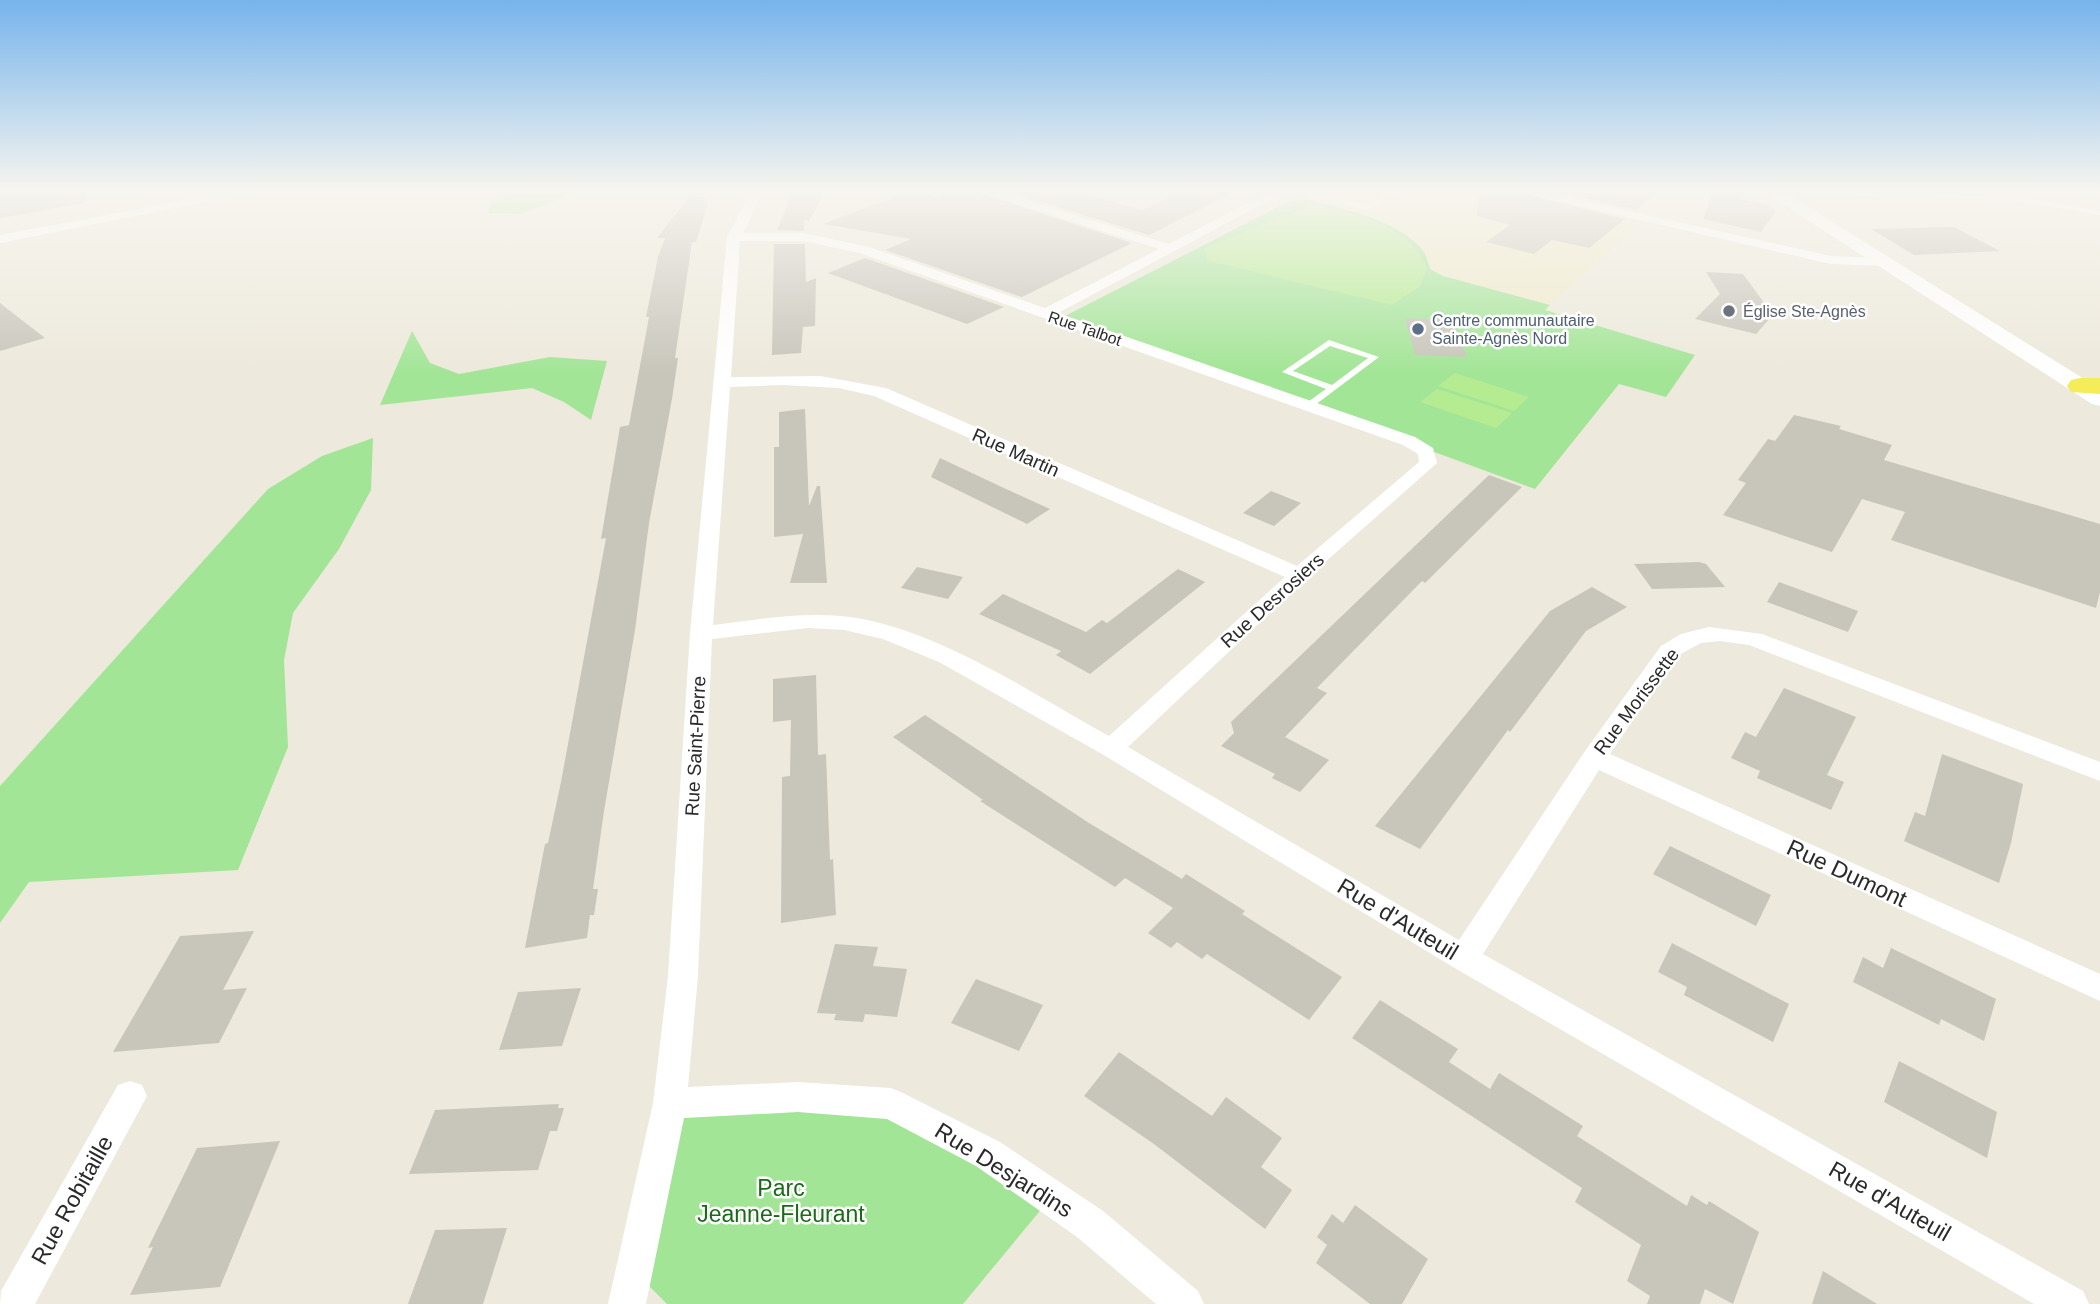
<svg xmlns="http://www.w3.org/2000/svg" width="2100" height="1304" viewBox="0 0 2100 1304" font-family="Arial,sans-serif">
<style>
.education{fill:#efeacb}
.green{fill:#a3e597}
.pitch{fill:#b5ec92}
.building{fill:#c8c5bb}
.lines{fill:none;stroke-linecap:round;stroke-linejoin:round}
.lane{fill:#fff;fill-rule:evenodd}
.street{fill:#fff;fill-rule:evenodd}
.secondary{fill:#fff;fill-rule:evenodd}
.primary{fill:#f4ed59;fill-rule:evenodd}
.worship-dot{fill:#6b7280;stroke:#fff;stroke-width:2.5}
.service-dot{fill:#5c6f8a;stroke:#fff;stroke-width:2.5}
.labels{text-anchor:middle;stroke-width:5;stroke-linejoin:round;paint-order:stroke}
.far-worship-label{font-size:16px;fill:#5b616d;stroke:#fff;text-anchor:start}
.far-service-label{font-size:16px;fill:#4e5e75;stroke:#fff;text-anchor:start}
.far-street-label{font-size:16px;fill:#2a2a2a;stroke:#fff}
.street-label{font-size:19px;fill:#2a2a2a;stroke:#fff}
.near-street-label{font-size:23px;fill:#2a2a2a;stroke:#fff}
.near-park-label{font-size:23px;fill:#1a6a18;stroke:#fff}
</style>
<rect width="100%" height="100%" fill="#ede9dc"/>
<path class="education" d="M1310,190H1481L1639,225L1550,305L1443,276L1430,269L1424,250L1403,234L1374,219L1298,197Z"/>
<path class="green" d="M525,190H582L520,214L488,213L492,201Z
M1298,197C1336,207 1395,218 1422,249C1426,254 1428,262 1430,269L1443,276L1550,305L1545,310L1695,355L1666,397L1619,384L1535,489L1065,316Z
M412,331L430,363L459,374L550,357L607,361L591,420L564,402L532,388L380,405Z
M373,438L371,490L339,549L293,613L284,660L288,747L238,870L29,882L0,923V786L268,489L322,456Z
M670,1103L891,1104L1058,1189L963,1304H667L635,1272Z"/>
<path class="pitch" d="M1315,204C1357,215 1410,224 1427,269L1420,286L1392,305L1209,261L1203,249Z
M1455,373L1529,397L1514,411L1438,386Z
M1437,389L1512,413L1496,428L1420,402Z"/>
<path class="building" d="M0,190H84L85,203L0,218Z
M793,190H826L809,221L804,220V231L777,230Z
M942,190H970L1132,243L1022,297L885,250L911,239L823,224L907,192L917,191L941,198Z
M1002,190H1073L1143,210L1185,190H1238L1149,235Z
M1480,190H1508L1625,219L1589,248L1552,240L1534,254L1486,242L1510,225L1477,216Z
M1548,190H1660L1636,210Z
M1714,190H1742L1739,199L1770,205L1776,211L1761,232L1703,219Z
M689,197H710L696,242H692L675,358H678L672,399L649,523L635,630L604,811L593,889H598L594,915H590L587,938L525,948L545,844L548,843L561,782L606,538L601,539L620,427L629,425L649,317H646L658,257L665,238H657Z
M1954,227L2000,251L1914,255L1871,229Z
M774,244H805L806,282L816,278L815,326L803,327L801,353L772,355Z
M865,258L1004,307L967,324L828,273Z
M1706,272L1743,274L1773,315L1756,334L1695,319L1720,294Z
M0,303L45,338L0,351Z
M1405,318L1453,320L1467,357L1415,355Z
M805,409L809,506L817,486H820L827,583H790L803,534L774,537V447H779V412Z
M1794,415L1841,426L1839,429L1892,445L1884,460L2100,524V592L2096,608L1891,540L1905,512L1862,499L1832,552L1723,515L1746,483L1738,480L1768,439L1775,441Z
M940,458L1006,489L1050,509L1027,524L931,477Z
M1489,475L1522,487L1425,583L1422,581L1317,688L1327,693L1285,737L1329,760L1300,792L1272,778L1275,774L1221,746L1234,733L1231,722Z
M1271,491L1301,503L1274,526L1243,513Z
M1699,562L1706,564L1725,587L1652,589L1634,564Z
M917,567L963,577L948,599L901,588Z
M1178,569L1205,582L1090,674L1056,655L1061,651L979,614L1003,594L1086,632L1102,620L1107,623Z
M1779,582L1858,611L1848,632L1767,602Z
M1592,587L1627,607L1586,631L1510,732L1508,730L1420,849L1375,826L1550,611Z
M816,675L818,755L826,754L830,860L833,859L836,915L781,923L782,777L790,776L791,720L773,722V679Z
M1784,688L1856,717L1827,775L1844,782L1831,810L1757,778L1760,771L1731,758L1745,732L1756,737Z
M925,715L1089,823L1182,879L1186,874L1245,911L1242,914L1342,977L1309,1020L1207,954L1202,959L1177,942L1171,948L1148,933L1173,908L1125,878L1115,887L980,801L983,800L893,737Z
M1942,754L2023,784L2011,843L1999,883L1904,841L1915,812L1925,816Z
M1670,846L1771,895L1756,926L1653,874Z
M254,931L223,990L247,988L219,1043L113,1052L180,936Z
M1672,943L1789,1004L1773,1042L1684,995L1687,987L1658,972Z
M835,944L878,947L873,966L907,969L897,1017L865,1014L863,1022L834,1020L836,1014L817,1013Z
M1891,948L1996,999L1984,1041L1941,1019L1939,1025L1853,982L1863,957L1883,968Z
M976,979L1043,1005L1019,1051L951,1023Z
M581,988L562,1046L499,1050L518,992Z
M1380,1000L1458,1049L1449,1062L1490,1089L1499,1073L1583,1126L1577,1136L1687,1206L1691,1195L1707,1205L1709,1201L1759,1232L1733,1304L1705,1289L1700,1304H1647L1650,1296L1627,1281L1641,1245L1575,1202L1582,1188L1352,1038Z
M1119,1052L1212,1116L1226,1097L1282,1138L1261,1167L1292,1190L1265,1229L1154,1144L1084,1096Z
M1899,1061L1997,1112L1987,1158L1884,1102Z
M559,1104L558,1108H564L557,1131H550L538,1170L409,1174L435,1110Z
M280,1141L220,1287L130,1295L153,1247L148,1248L197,1148Z
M1355,1205L1428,1259L1402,1304H1370L1316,1263L1327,1245L1317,1237L1332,1214L1343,1223Z
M507,1228L483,1304H408L435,1230Z
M1823,1271L1877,1304H1812Z"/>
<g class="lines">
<path class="lane" d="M1297,190H1309L1366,206L1393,190H1401L1367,210Z
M1766,190L2018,197L2100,211V215L2018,201L1769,193Z
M1329,340L1379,357L1311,408H1305V404L1326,389L1282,372ZM1330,346L1368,358L1332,385L1293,371Z"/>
<path class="street" d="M238,190H265L0,243V235Z
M752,190H764L743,233H803L869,247L1045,308L1159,249L972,190H992L1169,244L1273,190H1289L1058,313L1415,437L1433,448L1437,463L1306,579L1128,747L1459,940L1585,751L1661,646L1681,634L1709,627L1762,634L2100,762V781L1749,645L1720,641L1701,643L1677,656L1610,754L2100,974V1001L1599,770L1483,954L2083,1291L2089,1304H2034L1453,967L1102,754L939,662L883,639L844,630L808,628L712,639L698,976L688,1087L798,1082L891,1088L903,1093L1000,1142L1103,1211L1198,1291L1204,1304H1156L1077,1237L976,1166L887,1119L798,1112L684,1118L646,1304H608L653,1103L668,976L690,633L727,237ZM740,241H803L860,253L1403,445L1418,454L1419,462L1297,566L886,388L820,376L731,377ZM782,385L839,388L874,396L1285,577L1109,736C1031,693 930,624 841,616C798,612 755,620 713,625L730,387Z
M1510,190H1534L1831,256L1885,258L1892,262L1885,266L1831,264Z
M130,1081L142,1085L147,1096L35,1304H0L1,1291L118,1085Z"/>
<path class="secondary" d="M1761,190H1781L2100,389V406L2092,404Z"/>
<path class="primary" d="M2080,378H2100V394L2071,392L2067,386L2071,380Z"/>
</g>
<linearGradient id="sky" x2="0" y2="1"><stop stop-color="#76b4ec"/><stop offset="0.51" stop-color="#f7f5ef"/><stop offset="1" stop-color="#f7f5ef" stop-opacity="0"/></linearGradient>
<rect width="2100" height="373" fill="url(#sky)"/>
<circle class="worship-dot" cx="1729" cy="311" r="7"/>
<circle class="service-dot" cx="1418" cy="329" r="7"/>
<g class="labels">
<g class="far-worship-label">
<text x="1743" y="317">Église Ste-Agnès</text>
</g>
<g class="far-service-label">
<text x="1432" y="326">Centre communautaire<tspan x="1432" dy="18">Sainte-Agnès Nord</tspan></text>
</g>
<g class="far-street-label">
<text transform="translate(1085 328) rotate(19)" y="6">Rue Talbot</text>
</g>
<g class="street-label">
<text transform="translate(1016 452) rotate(24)" y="7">Rue Martin</text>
<text transform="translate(1272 600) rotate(-42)" y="7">Rue Desrosiers</text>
<text transform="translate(1636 701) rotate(-53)" y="7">Rue Morissette</text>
<text transform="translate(695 746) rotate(-87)" y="7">Rue Saint-Pierre</text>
</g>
<g class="near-street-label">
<text transform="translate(1847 873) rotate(25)" y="8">Rue Dumont</text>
<text transform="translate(1398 919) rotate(31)" y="8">Rue d'Auteuil</text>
<text transform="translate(1004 1170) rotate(32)" y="8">Rue Desjardins</text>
<text transform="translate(72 1200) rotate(-61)" y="8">Rue Robitaille</text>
<text transform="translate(1890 1201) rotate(30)" y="8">Rue d'Auteuil</text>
</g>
<g class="near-park-label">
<text x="781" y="1196">Parc<tspan x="781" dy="26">Jeanne-Fleurant</tspan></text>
</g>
</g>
</svg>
